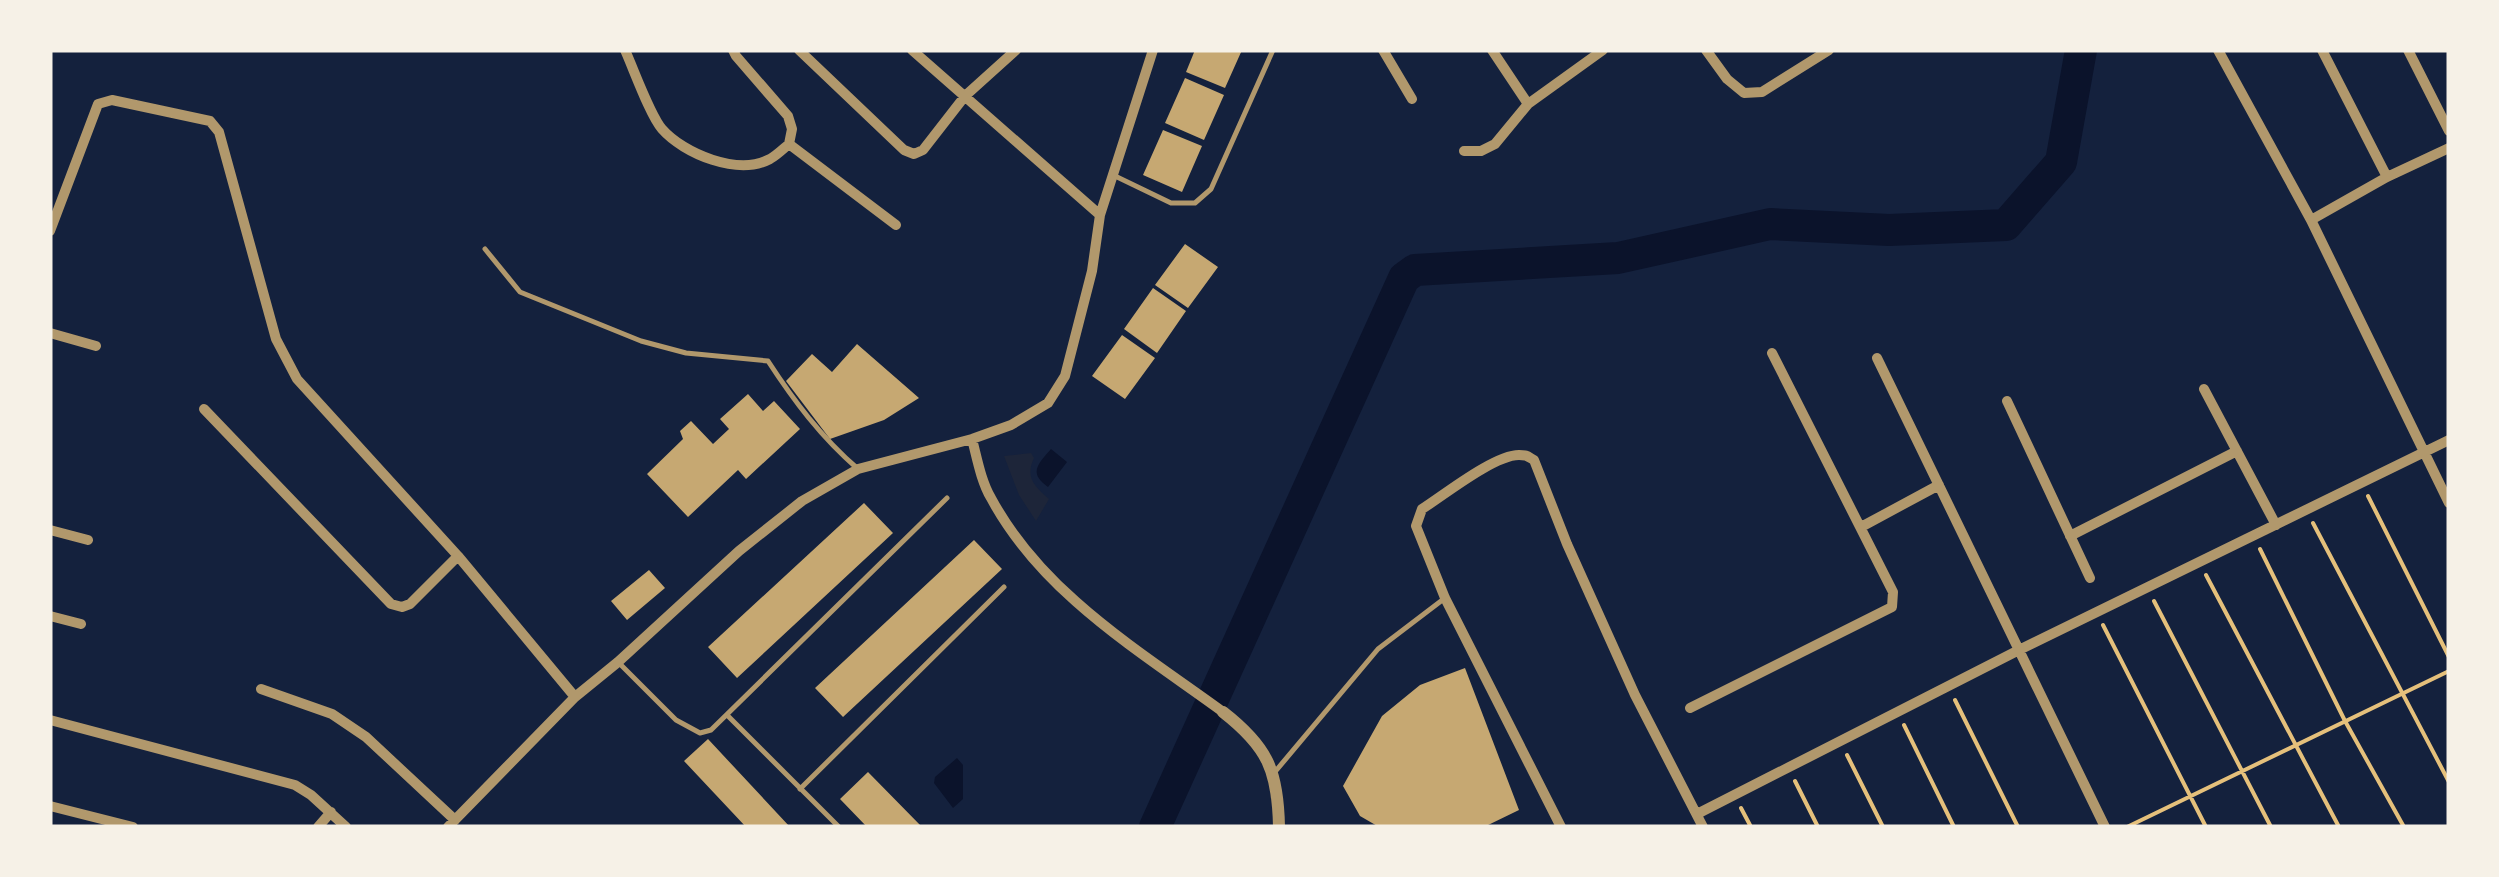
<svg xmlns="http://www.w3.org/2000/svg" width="2499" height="877" viewBox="0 0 2499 877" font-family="Mulish,sans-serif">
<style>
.green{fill:#1d2539}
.water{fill:#0b132b}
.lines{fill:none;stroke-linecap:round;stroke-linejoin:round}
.river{stroke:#0b132b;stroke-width:32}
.building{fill:#c6a872}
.path{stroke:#e5c07b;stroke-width:4}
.service{stroke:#b1986c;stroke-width:5}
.minor{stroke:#b1986c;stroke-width:10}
.tertiary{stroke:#b1986c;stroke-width:12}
</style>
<rect width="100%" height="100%" fill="#14213d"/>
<path class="green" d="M1031,453L1034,458C1025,477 1034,486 1049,499L1036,521L1019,495L1004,456Z"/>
<path class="water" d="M1051,449L1067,462L1048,487C1028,473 1038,464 1051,449Z
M957,758L963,765V799L953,808L934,783L935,777Z"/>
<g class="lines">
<path class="river" d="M1155,827L1404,278L1415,270L1618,258L1770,224L1889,230L2006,225L2061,162L2081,50"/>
</g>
<path class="building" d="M1195,50H1242L1225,88L1186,72Z
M1185,78L1224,95L1204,140L1165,123Z
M1163,130L1202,146L1182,192L1143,175Z
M1185,244L1218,267L1188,308L1155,285Z
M1153,288L1186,311L1157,353L1124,329Z
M1122,335L1155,358L1125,399L1092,376Z
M857,344L919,398L884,420L830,439L786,381L812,354L832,372Z
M748,394L763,411L774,401L800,429L746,479L738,470L688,517L647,474L683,439L680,431L691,421L713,444L729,429L720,419Z
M864,503L893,533L737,678L708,647Z
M974,540L1002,569L843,717L815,688Z
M649,570L665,588L627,620L611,601Z
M1465,668L1519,810L1484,827H1379L1360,816L1343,786L1382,716L1420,685Z
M708,739L790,827H746L684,761Z
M868,772L922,827H867L840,799Z"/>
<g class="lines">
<path class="path" d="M2368,496L2449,657
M2313,523L2449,782
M2260,549L2345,721L2404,827
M2206,575L2339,827
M2154,601L2271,827
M2103,625L2206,827
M1955,700L2018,827
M1904,725L1954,827
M1847,755L1883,827
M1795,781L1818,827
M1741,808L1751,827
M2127,827L2449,671"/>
<path class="service" d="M1115,176L1171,203H1195L1211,189L1273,50
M485,249L520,292L641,341L686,353L768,361C794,401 821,437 858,469
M618,662L676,720L700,733L711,730L947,498
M727,715L839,827
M1274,773L1378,649L1445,598
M800,789L1004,587"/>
<path class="minor" d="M625,50C634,70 650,115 662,129C684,154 738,176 770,159C777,155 783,149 789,144L792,129L788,116L736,56L733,50
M799,50L904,150L914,154L923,150L965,96L1016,50
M912,50L1100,215
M1383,50L1412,99
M1492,50L1528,104
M1706,50L1727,79L1744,93L1762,92L1829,50
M2218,50L2311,220L2449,503
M2322,50L2387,177
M2408,50L2449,131
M789,144L896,225
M1464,151H1481L1495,144L1528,104L1603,50
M2311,220L2387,177L2449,148
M50,231L98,104L112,100L210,121L219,132L276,339L297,379L458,556L575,697
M50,333L96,346
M1877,358L2105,827
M2204,389L2276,525
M2007,401L2090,578
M204,409L391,604L402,607L410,604L458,556
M972,439C977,458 981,481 991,498C1042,593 1138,650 1223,712
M1861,527L1939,485
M50,530L88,540
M2070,536L2237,451
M50,616L81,624
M261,689L332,714L366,737L455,820
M1690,708L1892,607L1893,592L1772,353
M50,720L295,785L311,795L346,827
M50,806L133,827
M1697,814L2019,650L2449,440
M318,827L331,812
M448,827L575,697L618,662L739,551L802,501L858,469L972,439L1011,425L1048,403L1065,376L1092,271L1100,215L1153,50
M1561,827L1445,598L1416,526L1422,509C1444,495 1494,455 1519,455C1527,455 1527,456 1534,460L1567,544L1635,695L1703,827"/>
<path class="tertiary" d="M1223,712C1268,747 1278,771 1279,827"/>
</g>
<rect width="2499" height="877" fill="none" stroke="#f6f1e7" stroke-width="105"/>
</svg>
